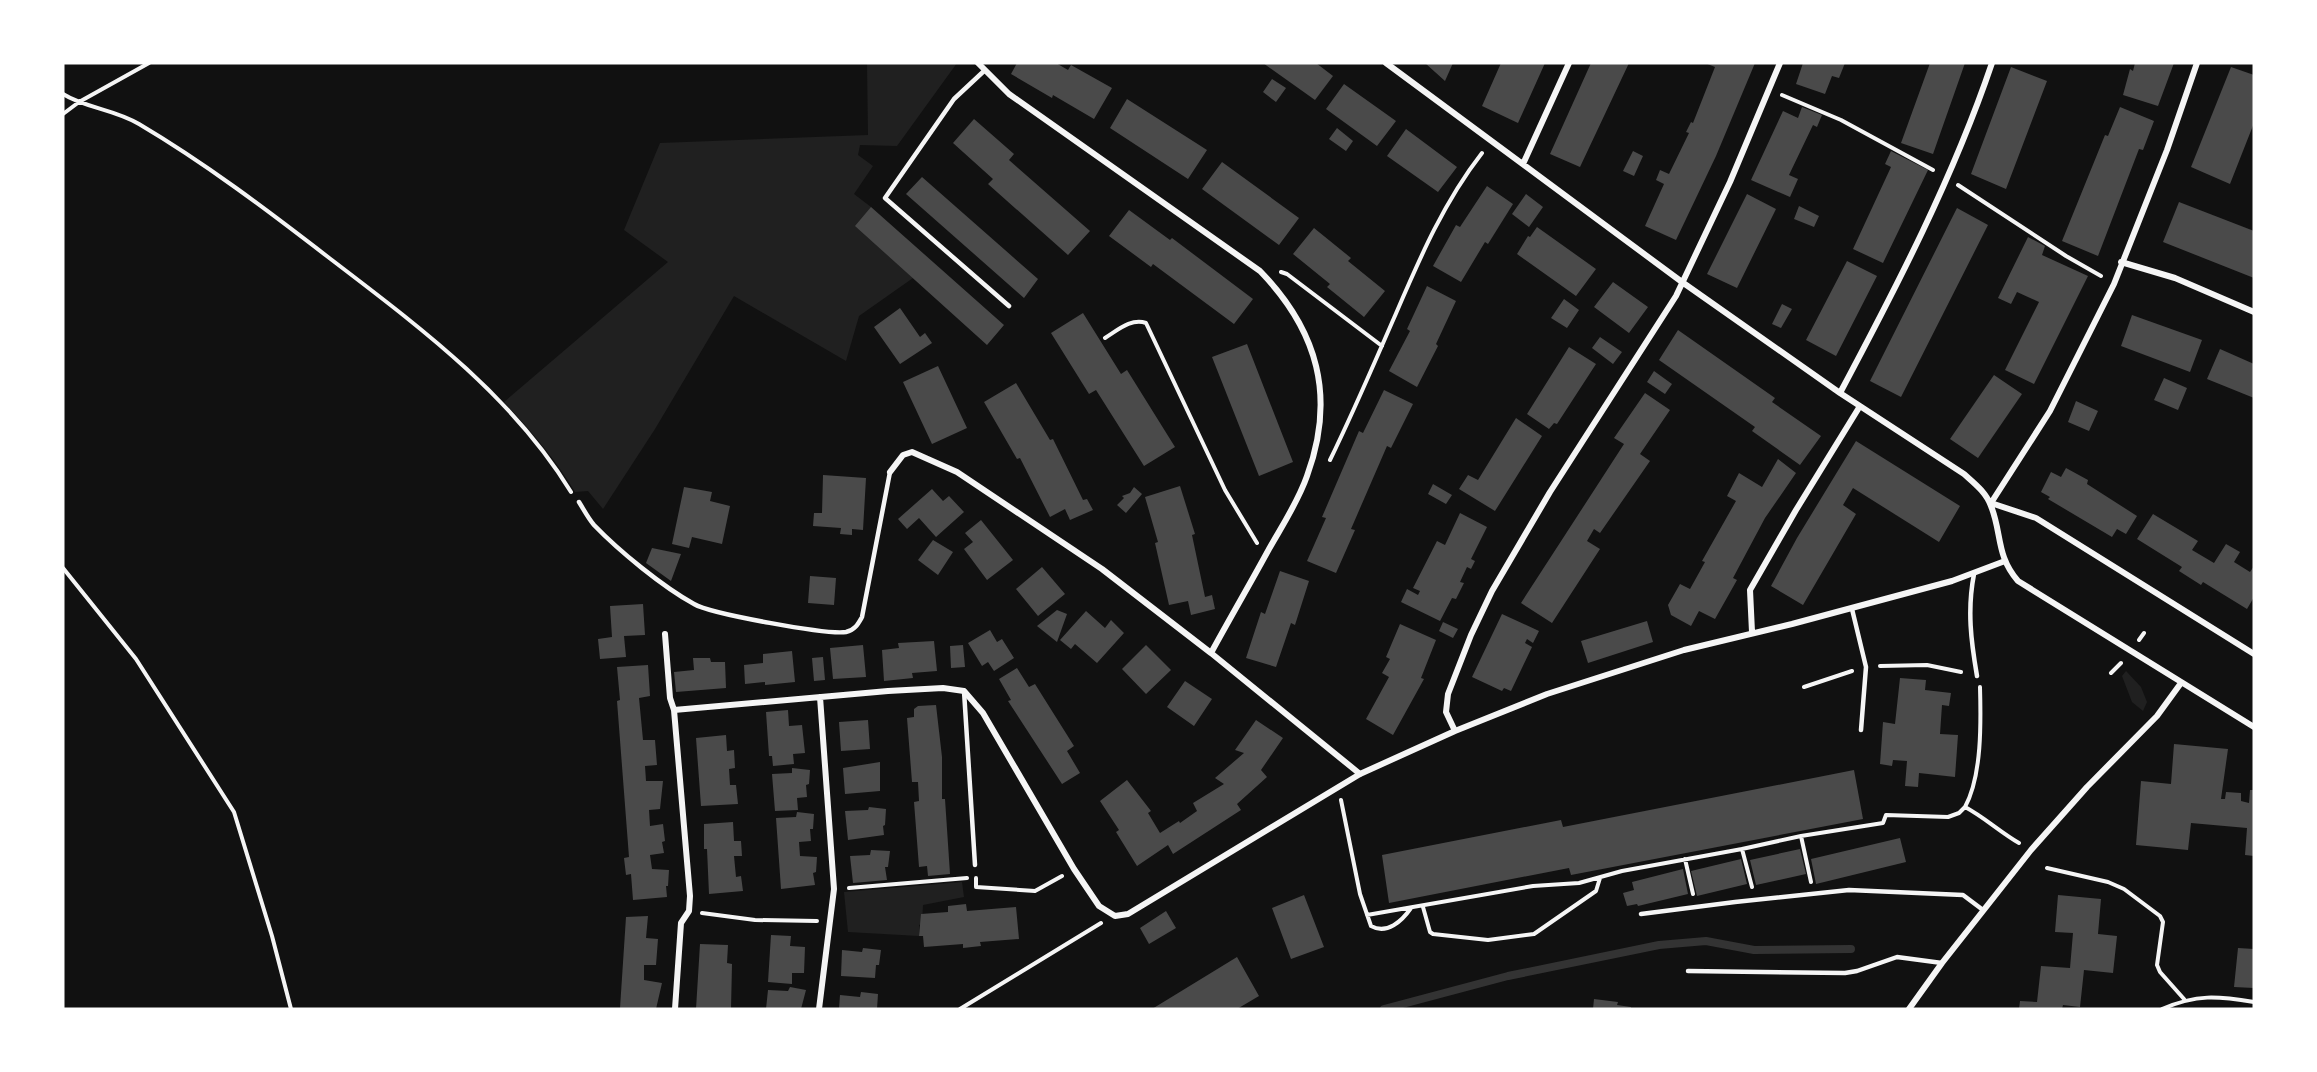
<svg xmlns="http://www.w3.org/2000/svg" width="2317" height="1072" viewBox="0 0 2317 1072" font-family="Helvetica,sans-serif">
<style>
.green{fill:#202020}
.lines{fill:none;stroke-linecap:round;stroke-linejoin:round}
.stream{stroke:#333;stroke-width:8}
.building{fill:#4a4a4a}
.path{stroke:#f5f5f5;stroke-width:4}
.service{stroke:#f5f5f5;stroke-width:4.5}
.minor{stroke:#f5f5f5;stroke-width:6}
</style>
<rect width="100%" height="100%" fill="#111"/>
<path class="green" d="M867,63H957L897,146L860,145L858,155L873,166L854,194L871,207L913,278L859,316L846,361L734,296L655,429L603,509L588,491L575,492C555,458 530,430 504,402L668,262L624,230L660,143L868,135Z
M2126,671L2141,687L2147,702L2143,711L2132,702L2122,676Z
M962,882L964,897L923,905L922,924L919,925V936L848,932L844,892Z"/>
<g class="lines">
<path class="stream" d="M1384,1009L1508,976L1659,945L1706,941L1754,950L1851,949"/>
</g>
<path class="building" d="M1017,63H1056L1068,70L1071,65L1112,88L1094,119L1053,95L1052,98L1011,74Z
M1263,63H1316L1333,76L1315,100Z
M1425,63H1453L1445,81Z
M1501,63H1545L1518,123L1482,106Z
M1591,63H1629L1580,167L1550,154Z
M1705,63H1755L1716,156L1676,240L1645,226L1664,184L1656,180L1660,170L1669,174L1689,133L1686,132L1691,122L1693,123L1715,67Z
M1803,63H1845L1839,78L1832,76L1825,94L1796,84Z
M1930,63H1965L1933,154L1901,143Z
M2135,63H2174L2158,106L2123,95L2130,69L2133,71Z
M2011,67L2047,81L2006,189L1971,174Z
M2231,67L2254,75V123L2230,184L2191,167Z
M1272,79L1286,88L1276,102L1263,92Z
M1344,84L1396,121L1377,146L1326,109Z
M1127,99L1207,150L1188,179L1110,128Z
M1802,107L1822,115L1817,127L1813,125L1789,175L1798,179L1790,197L1751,180L1783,111L1798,118Z
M2120,107L2154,121L2143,150L2139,149L2098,256L2062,241L2105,135L2108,136Z
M974,119L1014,154L1009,160L1090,231L1068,255L988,184L993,179L953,143Z
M1337,128L1353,141L1346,151L1329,139Z
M1406,129L1457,167L1438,192L1387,156Z
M1633,151L1643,156L1634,176L1623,171Z
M1891,151L1928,170L1883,263L1853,249L1891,167L1885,164Z
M1222,162L1299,218L1279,245L1202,189Z
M922,177L1038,279L1024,298L906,194Z
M1487,186L1513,204L1488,244L1485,242L1461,282L1433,266L1456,225L1460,227Z
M1526,194L1543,207L1529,227L1512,214Z
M1747,194L1776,209L1737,288L1707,274Z
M2179,202L2254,231V278L2163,242Z
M1799,206L1819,216L1814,227L1794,219Z
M871,207L1004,325L987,345L855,226Z
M1957,208L1988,225L1901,397L1870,381Z
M1129,210L1170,240L1172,238L1253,299L1234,324L1153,264L1151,267L1109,236Z
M1537,227L1596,269L1576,296L1517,254L1528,236L1530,237Z
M1314,228L1351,258L1348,261L1385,291L1364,317L1327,287L1330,284L1293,254Z
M2028,237L2045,246L2042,255L2088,276L2034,384L2005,370L2039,302L2017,292L2011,304L1998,298Z
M1847,261L1877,276L1836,356L1806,340Z
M1613,282L1648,307L1629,333L1594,307Z
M1427,286L1456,301L1436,344L1438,346L1417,387L1389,371L1410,331L1407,329Z
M1564,299L1579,310L1567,328L1551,318Z
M1782,304L1792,309L1781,328L1772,324Z
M900,308L920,337L925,333L932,343L900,364L874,327Z
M1083,313L1121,374L1127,370L1175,447L1144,466L1096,390L1089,394L1051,333Z
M2132,315L2202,340L2190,372L2121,346Z
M1678,330L1775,398L1772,402L1821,436L1800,465L1752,431L1755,427L1659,360Z
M1600,337L1622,352L1613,364L1592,348Z
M1247,344L1293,462L1259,476L1212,357Z
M1569,347L1596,364L1557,424L1554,423L1549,429L1527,414Z
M2220,349L2254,364V398L2207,379Z
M938,366L967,428L932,444L903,382Z
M1654,371L1672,384L1665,394L1647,382Z
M1994,375L2022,394L1978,458L1950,439Z
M2164,378L2187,388L2178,410L2154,400Z
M1016,383L1050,440L1053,439L1083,500L1087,499L1093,510L1070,520L1065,509L1050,517L1020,458L1017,459L984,402Z
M1384,390L1413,404L1391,448L1387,446L1351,529L1355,530L1336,573L1307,561L1326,518L1322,517L1359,431L1363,433Z
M1645,393L1670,410L1640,454L1650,461L1600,533L1594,529L1587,541L1600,549L1552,623L1521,603L1624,444L1614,438Z
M2076,401L2098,411L2089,431L2068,422Z
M1516,418L1542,436L1495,511L1459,489L1468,475L1478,480Z
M1856,441L1960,506L1939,542L1853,488L1843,505L1856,514L1803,605L1771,586L1797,538Z
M1778,459L1796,473L1765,518L1733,578L1737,580L1715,619L1699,611L1691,626L1671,615L1668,605L1680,584L1690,589L1705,562L1702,561L1736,501L1727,496L1739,473L1762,487Z
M2066,468L2088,480L2087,484L2137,516L2126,534L2117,529L2112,537L2048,499L2050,497L2041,492L2051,472L2061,477Z
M823,475L866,478L863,530L852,529V535L840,534L841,528L813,526L814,513H822Z
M1433,484L1452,495L1446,504L1428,494Z
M1180,486L1195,534L1192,535L1205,597L1212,595L1215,609L1191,615L1188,601L1169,605L1155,543L1158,542L1145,497Z
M684,487L712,492L710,501L730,506L722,544L692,537L689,548L672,544Z
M1134,487L1142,494L1126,513L1117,505L1124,498L1122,496L1130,493Z
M932,489L943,501L949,496L964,512L936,537L919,518L907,529L898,519Z
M1460,513L1487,527L1471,559L1475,561L1471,569L1467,567L1460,582L1464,583L1456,599L1452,598L1440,621L1401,602L1407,589L1418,595L1420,591L1413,588L1437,541L1445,545Z
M2153,514L2198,541L2192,550L2214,563L2226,544L2240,552L2234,562L2250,572L2254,566V597L2247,609L2203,582L2201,585L2179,571L2182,567L2137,539Z
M981,520L1013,560L987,580L964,549L973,542L965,533Z
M933,540L953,552L938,575L918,560Z
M652,548L681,554L671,581L646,563Z
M1042,567L1065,594L1038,616L1016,589Z
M1280,571L1309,581L1295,625L1291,623L1276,667L1246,658L1261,612L1265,614Z
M810,576L836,578L834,605L808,603Z
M643,604L645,635L624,636L626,657L600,659L598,639L612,637L610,606Z
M1057,610L1067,614L1057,642L1037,626Z
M1086,611L1105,628L1111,620L1124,633L1097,663L1075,644L1071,649L1060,640Z
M1502,614L1539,631L1533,643L1527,639L1525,643L1532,647L1511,691L1504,688L1502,691L1472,677Z
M1647,621L1653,642L1588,663L1581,641Z
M1443,622L1458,629L1453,638L1439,631Z
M1400,624L1436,640L1421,678L1424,679L1393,735L1366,719L1389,677L1382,673L1390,659L1386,657Z
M990,630L997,642L1002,639L1014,658L994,671L988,662L982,666L968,643Z
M934,641L937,671L912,673L913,678L884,681L882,650L899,648L898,643Z
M863,645L866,677L833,679L830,648Z
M963,645L965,667L951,668L950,646Z
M1146,645L1171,670L1146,694L1122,669Z
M792,651L795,682L765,685V682L745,684L744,665L763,663V654Z
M823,657L825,680L814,681L812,658Z
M693,658H710L711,662H725L726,688L676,692L674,672L694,670Z
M648,665L650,696L639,698L643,740H655L657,765L645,766L646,781H663L660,809L649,810L650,826L663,824L665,841L662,842L664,853L650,855L652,869L669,870L668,886H666L667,897L633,900L631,874L626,875L624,858L629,857L617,701L620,700L617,667Z
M1017,668L1029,687L1035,684L1074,746L1067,751L1080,773L1062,784L1008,701L1011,700L999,679Z
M1900,678L1926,680L1925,690L1951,693L1949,706L1942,705L1940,734L1958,735L1955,777L1919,773L1918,787L1905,786L1907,761L1893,760L1892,766L1880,764L1883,722L1895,724Z
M1185,681L1212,699L1194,726L1167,707Z
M936,705L942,757V799H945L950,874L928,876L927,866L919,867L914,802L919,801L918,782H912L907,718L914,717V709L918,706Z
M788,710L789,726L802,725L805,753L793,754L794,764L773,766L772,756H769L766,712Z
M868,720L870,749L841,751L839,722Z
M1256,720L1283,738L1261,770L1267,777L1237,804L1241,810L1173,854L1168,845L1137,866L1116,832L1119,830L1100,801L1127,780L1151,811L1148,813L1160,833L1179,821L1180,823L1197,811L1193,803L1224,784L1215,778L1244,753L1235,750Z
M726,735L727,751L734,750L735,768L729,769L730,785H736L738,804L701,806L696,738Z
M2174,744L2228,749L2221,799H2225L2226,792L2241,793V801L2249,803L2250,790H2254V856L2245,855L2247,828L2191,823L2188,850L2136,845L2141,781L2171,784Z
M880,762V791L845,794L843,768Z
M792,768L810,770L809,784L806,785L807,797L797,798L798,810L775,811L772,774L792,773Z
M1854,770L1863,819L1571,875L1569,868L1389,903L1382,855L1561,820L1563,827Z
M869,807L886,809L885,825L883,826L884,835L848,840L845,811L868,810Z
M797,812L814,814L813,829H810L811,841L799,842L800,856L817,857L816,872L813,873L815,885L781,889L776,818L796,817Z
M733,822L734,841H741L742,856H734L736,877L741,876L743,891L709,894L707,849H704V824Z
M1900,838L1906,862L1816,884L1811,859Z
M1800,849L1806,874L1756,885L1750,860Z
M871,850L890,851L888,867H885L887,880L853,883L850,856L870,855Z
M1741,859L1747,884L1697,896L1691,871Z
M1683,869L1688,894L1638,906L1637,904L1627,906L1623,893L1634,890L1632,882Z
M1304,895L1324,947L1291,959L1272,908Z
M2058,895L2101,899L2098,934L2117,936L2113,973L2084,970L2080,1007L2063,1005L2062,1009H2019L2020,1001L2037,1002L2041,966L2070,968L2073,933L2055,932Z
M966,904L967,911L1016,907L1019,939L980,942L981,946L963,948V944L924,947L923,936H919L921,914L948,912V906Z
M1166,911L1176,928L1149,944L1140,928Z
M648,916L646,938L658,939L656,965H644V980L662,983L656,1009L620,1008L626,917Z
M771,935L791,936L790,946L805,947L804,973H792V984L768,982Z
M700,944L728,945L727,963L732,964L731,1009H696Z
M863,948L881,950L879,965H876L875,978L841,976L842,950L862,952Z
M2238,948L2254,949V988L2234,987Z
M1237,957L1259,996L1237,1009H1152Z
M790,987L806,990L801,1009H766L768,990L788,991Z
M861,992L878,994L877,1009H839L840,995L860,997Z
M1594,999L1618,1002L1617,1005L1631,1007V1009H1593Z"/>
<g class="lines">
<path class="path" d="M63,94C85,108 114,109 139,124C205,163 267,210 328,257C417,325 512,395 571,492
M1782,95L1841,120L1933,170
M63,114L79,102L149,63
M1958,185L2066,256L2101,276
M1281,272L1287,274L1382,346
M1105,338C1118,330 1131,318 1146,323L1225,490L1257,543
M1330,460C1353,413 1373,366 1394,318C1419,260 1443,203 1482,153
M63,568L136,659L234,812L272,936L291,1009
M2139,640L2144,633
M1880,666L1927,665L1961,672
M2111,673L2121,663
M1804,687L1852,671
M1980,687C1981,722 1982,776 1965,807C1984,817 2000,832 2019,843
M1341,800L1360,894L1371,926C1387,935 1402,921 1411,908
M1801,836L1811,882
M1742,849L1752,887
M1685,859L1693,894
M2047,868L2108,882L2124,889L2160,916L2163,922L2157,965L2160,972L2184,999
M976,878V887L1035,891L1062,876
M849,888L967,878
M1423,907L1430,932L1433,934L1488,940L1534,934L1596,891L1600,878
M702,913L755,920L817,921
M1367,915L1533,886L1579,883L1622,871L1742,849L1801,836L1883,823L1886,815L1948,817L1959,813L1965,807
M960,1009L1101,923
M2162,1009C2197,994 2217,996 2254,1002"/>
<path class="service" d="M984,71L954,99L885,198L1009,306
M579,502C584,510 588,518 594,525C619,551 663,587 694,604C711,614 828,635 846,632C855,630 858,624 862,617L890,472
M1974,574C1967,610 1971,641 1977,676
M1852,609L1866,667L1861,730
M964,691L975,865
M1641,914L1735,902L1849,890L1963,895L1983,910
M1688,971L1845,973L1857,971L1897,957L1942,963"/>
<path class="minor" d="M978,63L1009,94L1260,271C1318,331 1336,397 1307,476C1298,502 1282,526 1269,549C1250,584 1230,618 1211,653
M1386,63L1682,282L1840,393L1964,474C1974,483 1986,492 1991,506C2002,533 1996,556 2018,581L2254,727
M1523,164L1569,63
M2121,262L2175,278L2254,312
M1840,393C1897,286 1953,178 1992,63
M890,472L903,455L912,452L957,472L1102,569L1211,653L1360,774
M1991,503L2050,411L2114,284L2167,150L2197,63
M1991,503L2036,518L2254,654
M1752,632L1750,590L1796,510L1860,406
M665,634L670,698L674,710L690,896L689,911L681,923L675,1009
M674,710L888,691L943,688L964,691L983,713L1074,869L1099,906L1115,916L1128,914L1360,774L1455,731L1547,694L1684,650L1792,624L1952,581L2005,561
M1455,731L1446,712L1448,694L1471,635L1492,591L1550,492L1676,296L1730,182L1780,63
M819,1009L834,889L820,697
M1909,1009L1942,963L2031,850L2087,787L2157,716L2181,683"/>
</g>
<rect width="2317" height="1072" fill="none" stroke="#ffffff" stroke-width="129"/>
</svg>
